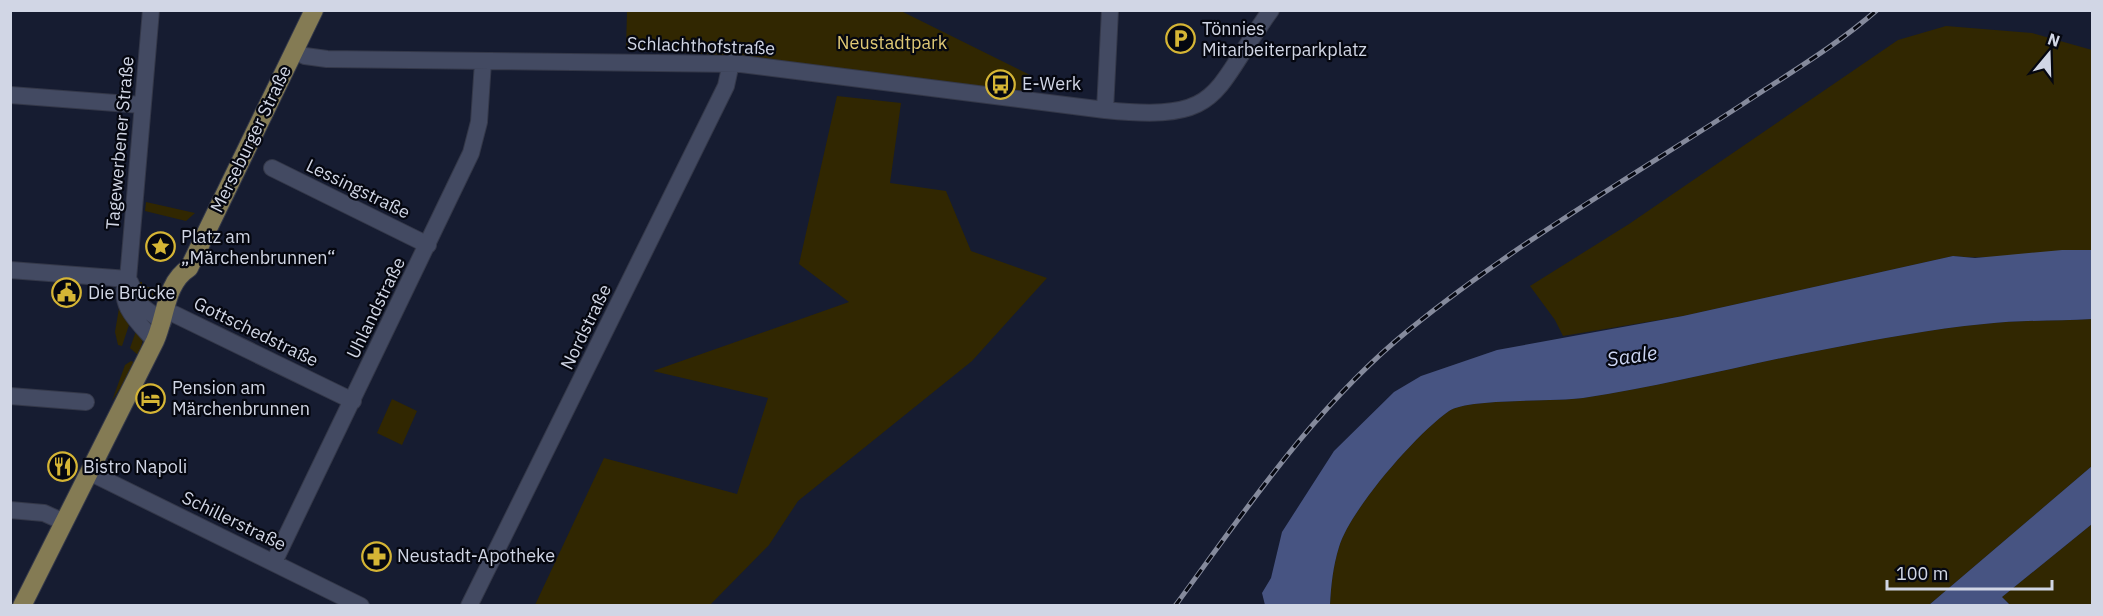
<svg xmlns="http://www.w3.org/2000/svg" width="2103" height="616" viewBox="0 0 2103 616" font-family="'IBM Plex Sans',sans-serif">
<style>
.green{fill:#312701}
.water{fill:#475482}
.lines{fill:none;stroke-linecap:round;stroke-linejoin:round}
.minor-casing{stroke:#343849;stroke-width:18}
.major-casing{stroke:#343849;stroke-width:20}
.minor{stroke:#434a62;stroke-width:16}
.major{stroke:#847b54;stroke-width:18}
.rail-casing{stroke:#858a9c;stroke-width:5}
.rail{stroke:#050710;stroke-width:3;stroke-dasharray:9;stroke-linecap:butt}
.labels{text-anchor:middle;stroke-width:4.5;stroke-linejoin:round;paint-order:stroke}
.poi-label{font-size:18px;fill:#d1d6e5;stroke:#050710;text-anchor:start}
.park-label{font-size:18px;fill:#dfc875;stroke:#050710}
.street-label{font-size:18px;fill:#d1d6e5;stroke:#050710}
.water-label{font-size:20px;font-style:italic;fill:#cdd6f4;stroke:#050710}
</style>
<rect width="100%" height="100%" fill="#161c31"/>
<path class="green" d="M627,11H901L1030,75L1029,93L735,56L626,49Z
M1946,26L2032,33L2092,50V250C2046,250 1999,261 1953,256L1683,316L1563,336L1555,320L1530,286L1629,224L1898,40Z
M837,96L901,103L890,183L946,191L971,251L1047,278L972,361L798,501L769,545L710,605H535L604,458L737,494L768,398L653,371L849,302L799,264Z
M146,202L195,213L186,221L145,211Z
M139,282H142V286L154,288L159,285L151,301H146Z
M119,308L129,325L122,346L118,345L115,332Z
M2092,319V466L1929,605L1330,606C1331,586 1333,566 1339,547C1350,510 1416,434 1449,411C1467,398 1555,402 1583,398C1665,386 1746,364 1827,349C1879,339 1932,329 1984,324C2020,320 2056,321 2092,319Z
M136,331L143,339L139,356L130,348Z
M131,361L136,363L112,401L125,365Z
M392,399L417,411L402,445L377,433Z
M2092,524V605H2010L2002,597Z"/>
<path class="water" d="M2062,250H2092V319C2056,321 2020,320 1984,324C1932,329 1879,339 1827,349C1746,364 1665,386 1583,398C1555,402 1467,398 1449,411C1416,434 1350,510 1339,547C1333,566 1331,586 1330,605H1265L1262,593L1271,578L1282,532L1334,451L1394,392L1421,376L1497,350L1683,316L1953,256L1975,258Z
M2092,466V524L2002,597L2010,605H1929Z"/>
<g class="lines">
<defs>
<path id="minor" d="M151,10L128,279C115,304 140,324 155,341
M294,51L305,56L327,59L741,64L1105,110C1224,122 1210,94 1271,10
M10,95L142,105
M1105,110L1110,10
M272,168L428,245
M10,270L128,279
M130,282L140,305L163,322
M174,314L353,401
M10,396L86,402
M89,472L361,606
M10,510L44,513L64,522
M274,562L471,153L479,122L483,62
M469,606L726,86L731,63"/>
<path id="major" d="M22,606L155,341C166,317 165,283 189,268L314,10"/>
</defs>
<use href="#minor" class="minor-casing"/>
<use href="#major" class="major-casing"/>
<use href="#minor" class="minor"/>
<use href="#major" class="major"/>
<defs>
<path id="rail" d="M1175,606C1247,508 1315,406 1410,329C1513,245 1631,177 1743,104C1788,74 1836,46 1877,10"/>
</defs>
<use href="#rail" class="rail-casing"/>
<use href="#rail" class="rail"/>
</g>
<defs>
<symbol id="parking-ring" viewBox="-11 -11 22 22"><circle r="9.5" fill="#050710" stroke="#d5b535" stroke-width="1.5"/><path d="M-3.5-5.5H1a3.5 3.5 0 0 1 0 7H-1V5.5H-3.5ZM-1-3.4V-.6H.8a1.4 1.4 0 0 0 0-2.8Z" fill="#d5b535"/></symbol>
<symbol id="bus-ring" viewBox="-11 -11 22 22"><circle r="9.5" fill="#050710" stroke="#d5b535" stroke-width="1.5"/><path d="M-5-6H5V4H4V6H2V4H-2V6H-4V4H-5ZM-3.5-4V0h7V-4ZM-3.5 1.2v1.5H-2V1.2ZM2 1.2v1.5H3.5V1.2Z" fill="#d5b535"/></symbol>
<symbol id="sight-ring" viewBox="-11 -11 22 22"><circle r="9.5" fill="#050710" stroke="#d5b535" stroke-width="1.5"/><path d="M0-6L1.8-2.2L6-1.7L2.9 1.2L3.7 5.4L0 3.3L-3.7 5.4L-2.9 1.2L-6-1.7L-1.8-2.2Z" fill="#d5b535"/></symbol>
<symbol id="civic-ring" viewBox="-11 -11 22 22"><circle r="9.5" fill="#050710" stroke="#d5b535" stroke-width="1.5"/><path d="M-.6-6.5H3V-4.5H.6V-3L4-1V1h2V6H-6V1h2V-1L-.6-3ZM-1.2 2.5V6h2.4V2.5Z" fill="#d5b535"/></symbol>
<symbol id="hotel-ring" viewBox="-11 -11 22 22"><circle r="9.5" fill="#050710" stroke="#d5b535" stroke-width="1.5"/><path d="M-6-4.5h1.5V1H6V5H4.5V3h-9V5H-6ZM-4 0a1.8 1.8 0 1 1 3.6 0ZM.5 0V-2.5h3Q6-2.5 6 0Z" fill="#d5b535"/></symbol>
<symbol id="restaurant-ring" viewBox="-11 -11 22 22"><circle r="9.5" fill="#050710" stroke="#d5b535" stroke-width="1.5"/><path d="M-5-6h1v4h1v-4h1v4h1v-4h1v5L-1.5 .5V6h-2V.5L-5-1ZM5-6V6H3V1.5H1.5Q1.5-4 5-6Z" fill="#d5b535"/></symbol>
<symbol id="pharmacy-ring" viewBox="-11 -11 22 22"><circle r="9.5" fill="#050710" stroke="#d5b535" stroke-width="1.5"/><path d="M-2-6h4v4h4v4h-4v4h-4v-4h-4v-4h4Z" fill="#d5b535"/></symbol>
</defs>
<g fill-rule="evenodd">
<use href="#parking-ring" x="1164" y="22" width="33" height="33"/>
<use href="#bus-ring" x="984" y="68" width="33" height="33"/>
<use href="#sight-ring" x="144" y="230" width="33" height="33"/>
<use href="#civic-ring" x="50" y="276" width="33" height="33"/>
<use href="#hotel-ring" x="134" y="382" width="33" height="33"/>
<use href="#restaurant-ring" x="46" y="450" width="33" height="33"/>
<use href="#pharmacy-ring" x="360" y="540" width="33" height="33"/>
</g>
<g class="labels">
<g class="poi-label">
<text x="1202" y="35">Tönnies<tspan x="1202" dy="21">Mitarbeiterparkplatz</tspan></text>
<text x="1022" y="90">E-Werk</text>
<text x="181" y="243">Platz am<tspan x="181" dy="21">„Märchenbrunnen“</tspan></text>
<text x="88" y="299">Die Brücke</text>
<text x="172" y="394">Pension am<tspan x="172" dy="21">Märchenbrunnen</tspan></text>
<text x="83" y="473">Bistro Napoli</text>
<text x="397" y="562">Neustadt-Apotheke</text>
</g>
<g class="park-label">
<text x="892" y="49">Neustadtpark</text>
</g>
<g class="street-label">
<text transform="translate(701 46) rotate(2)" y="6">Schlachthofstraße</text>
<text transform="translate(251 139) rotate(-64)" y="6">Merseburger Straße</text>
<text transform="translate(120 143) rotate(-85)" y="6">Tagewerbener Straße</text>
<text transform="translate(358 189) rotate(26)" y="6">Lessingstraße</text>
<text transform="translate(376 308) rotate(-64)" y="6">Uhlandstraße</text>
<text transform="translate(586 327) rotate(-64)" y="6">Nordstraße</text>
<text transform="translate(256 332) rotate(26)" y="6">Gottschedstraße</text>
<text transform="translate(234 521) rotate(26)" y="6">Schillerstraße</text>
</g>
<g class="water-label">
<text transform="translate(1632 356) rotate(-8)" y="7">Saale</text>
</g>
</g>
<rect width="2103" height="616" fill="none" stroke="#d1d6e5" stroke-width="24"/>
<g transform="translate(2049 54) rotate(19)" stroke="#050710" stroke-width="4.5" paint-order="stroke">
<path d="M0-4.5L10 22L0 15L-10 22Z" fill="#d1d6e5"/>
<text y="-9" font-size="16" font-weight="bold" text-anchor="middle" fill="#d1d6e5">N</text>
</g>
<path d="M1887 580v9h165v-9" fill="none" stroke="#d1d6e5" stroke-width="3"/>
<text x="1896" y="580" font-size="18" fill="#d1d6e5" stroke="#050710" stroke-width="4.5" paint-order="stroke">100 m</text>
</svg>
